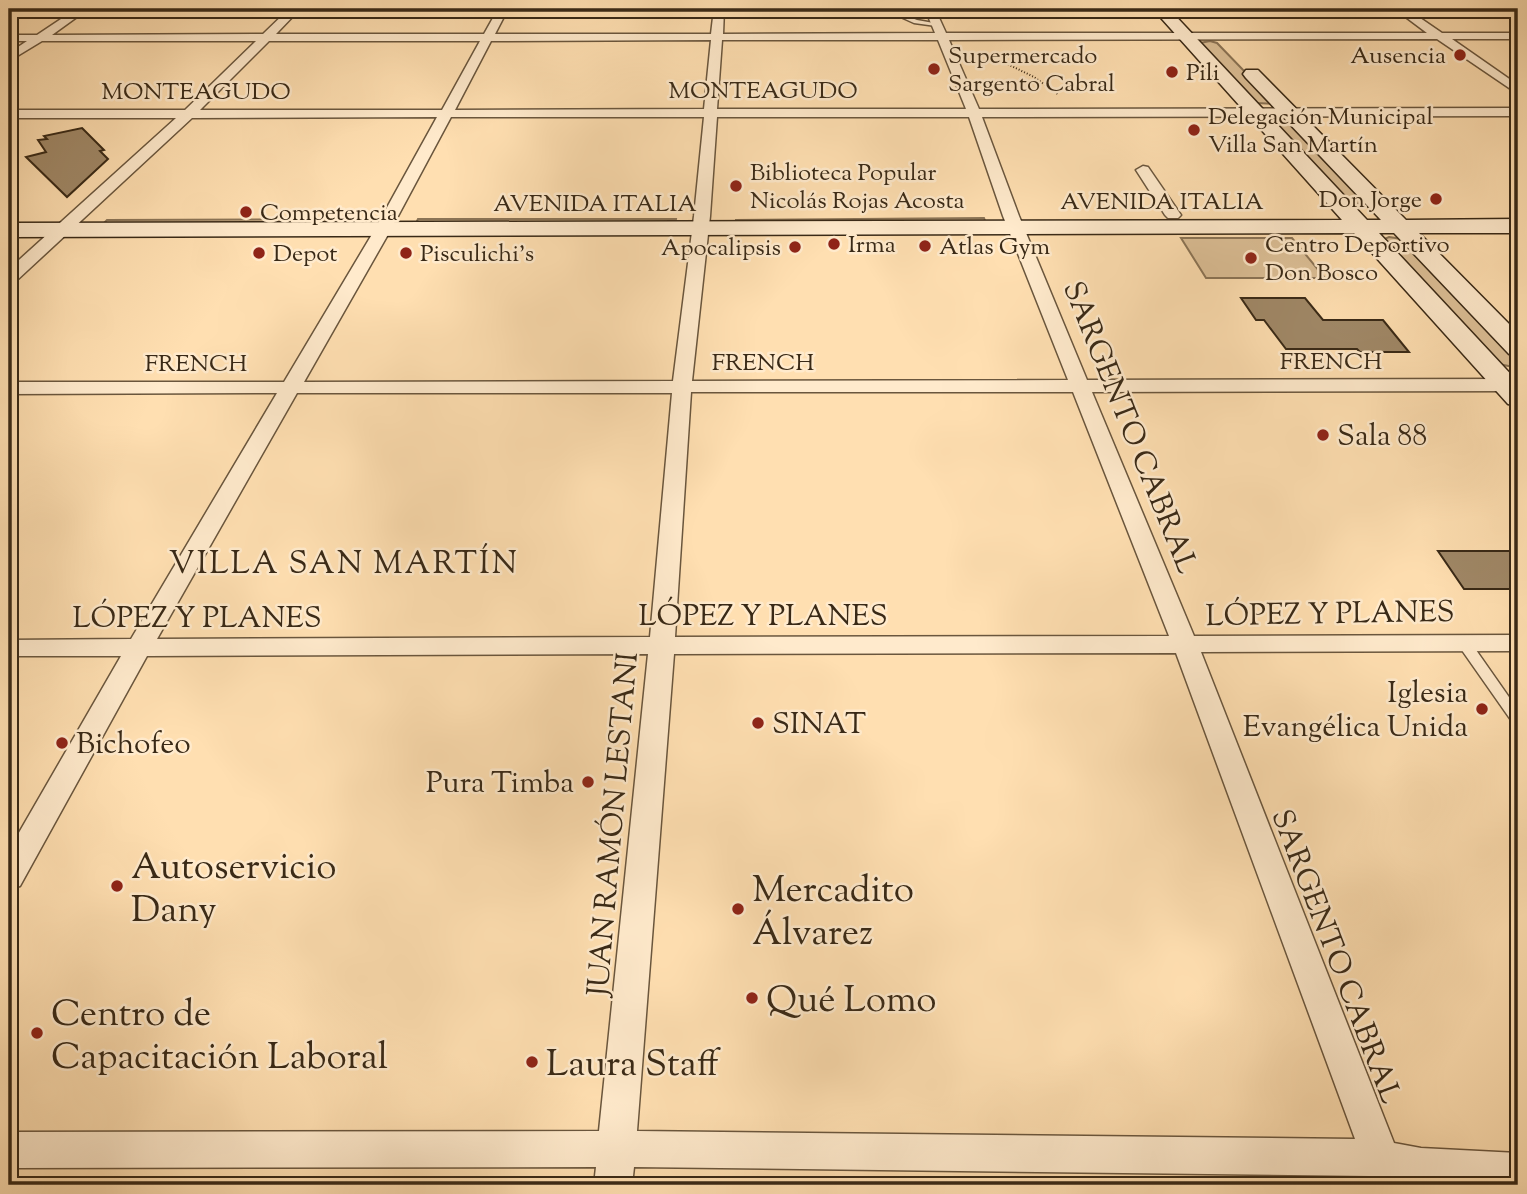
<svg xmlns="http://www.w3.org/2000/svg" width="1527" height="1194" viewBox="0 0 1527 1194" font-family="'Sorts Mill Goudy',serif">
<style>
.green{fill:#ddc097;stroke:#8b7456;stroke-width:2}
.building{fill:#a08867;stroke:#392916;stroke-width:2}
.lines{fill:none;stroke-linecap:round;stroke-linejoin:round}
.lane-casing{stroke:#6a563d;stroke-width:3}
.street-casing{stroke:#6a563d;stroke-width:3}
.secondary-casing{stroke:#392916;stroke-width:3}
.path{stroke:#392916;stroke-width:2;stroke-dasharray:1 2;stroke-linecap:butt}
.lane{fill:#ffeacc;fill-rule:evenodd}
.street{fill:#ffeacc;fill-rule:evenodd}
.secondary{fill:#ffeacc;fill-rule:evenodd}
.poi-dot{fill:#8f2418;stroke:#ffeacc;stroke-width:2.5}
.labels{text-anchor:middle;stroke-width:5;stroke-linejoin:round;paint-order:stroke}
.far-poi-label{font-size:24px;fill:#392916;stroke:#ffeacc;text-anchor:start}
.far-street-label{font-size:24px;fill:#392916;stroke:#ffeacc}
.street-label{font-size:30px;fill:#392916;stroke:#ffeacc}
.poi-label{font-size:30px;fill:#392916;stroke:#ffeacc;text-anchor:start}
.neighbourhood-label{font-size:32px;letter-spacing:2px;fill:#392916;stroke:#ffeacc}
.near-poi-label{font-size:37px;fill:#392916;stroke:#ffeacc;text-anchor:start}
</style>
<rect width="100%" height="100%" fill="#ffdfb1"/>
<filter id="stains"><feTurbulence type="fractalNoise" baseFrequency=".00286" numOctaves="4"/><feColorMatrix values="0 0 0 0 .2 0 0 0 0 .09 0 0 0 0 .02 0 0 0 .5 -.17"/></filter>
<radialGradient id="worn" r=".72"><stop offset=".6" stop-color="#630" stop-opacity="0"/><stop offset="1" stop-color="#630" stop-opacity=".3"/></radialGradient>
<path class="green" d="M1210,41L1217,43L1276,104L1256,103L1200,43Z
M1275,119L1294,121L1369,204L1347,203L1271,121Z
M984,218L986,223L736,225V220Z
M359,219L355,225L101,226L107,220Z
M418,219H676L675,225H415Z
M1389,237L1409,240L1518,355V368L1499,364L1382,240Z
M1181,238H1292L1325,278H1206Z"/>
<path class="building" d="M82,128L104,150L100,151L108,159L67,197L26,157L46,152L38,140L47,139L44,136Z
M1241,298H1305L1323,320H1383L1409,352H1360L1357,349H1286L1264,320H1256Z
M1438,551H1518V589H1464Z"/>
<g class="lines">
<defs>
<path id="lane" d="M883,9H889L917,20L939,24L936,26L914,23Z
M1464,639L1469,640L1518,710V725L1513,723L1459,646L1458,643Z"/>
<path id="street" d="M76,9H88L52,35L263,34L289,9H300L276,34H484L498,9H508L495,34H711L714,9H724L723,34L935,33L925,9H935L946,33H1427L1395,9H1407L1442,33H1518V39H1452L1518,85V94L1437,39L949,40L979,109L1518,108V116L982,117L1019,216L1087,380L1518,379V391L1092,392L1194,636L1518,635V651L1201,652L1394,1143L1421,1148L1518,1153V1185L1409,1183L1410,1185H1372L1369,1176L634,1167L632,1185H594L596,1167L9,1168V1132L599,1131L648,654L147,656L20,886L9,889V850L121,656H9V640L131,639L277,393L9,394V382H284L374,231L437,117L192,118L15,282L9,283V269L176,118H9V110H185L256,41H42L9,61V53L27,41H9V35H37ZM711,40L704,109L455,110L491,41ZM722,40H938L966,109H717ZM269,41H480L442,110H200ZM451,117H704L694,216L673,381L304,382L390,231ZM717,117H969L1003,216L1068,380L692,381L710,216ZM691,392H1073L1169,636L675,637ZM297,393H672L650,637L157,639ZM1176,653L1355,1139L637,1131L674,654Z
M1143,166L1148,167L1181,215L1178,218H1168L1165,215L1136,170Z"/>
<path id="secondary" d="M1153,9H1169L1367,220H1381L1246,78L1243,74L1246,70H1258L1406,220L1518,219V233H1419L1518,333V356L1509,354L1394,233H1379L1518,382V406L1508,404L1354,233L9,237V223L1342,220Z"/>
</defs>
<use href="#lane" class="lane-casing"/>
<use href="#street" class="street-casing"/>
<use href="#secondary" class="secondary-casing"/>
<path class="path" d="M989,55L1034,77L1059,95"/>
<use href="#lane" class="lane"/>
<use href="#street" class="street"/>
<use href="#secondary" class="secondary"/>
</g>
<g class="poi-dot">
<circle cx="1460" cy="55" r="7"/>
<circle cx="934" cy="69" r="7"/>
<circle cx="1172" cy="72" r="7"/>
<circle cx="1194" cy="130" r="7"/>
<circle cx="736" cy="186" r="7"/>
<circle cx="1436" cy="199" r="7"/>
<circle cx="246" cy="212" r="7"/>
<circle cx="834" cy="244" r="7"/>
<circle cx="925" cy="246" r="7"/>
<circle cx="795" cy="247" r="7"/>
<circle cx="259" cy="253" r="7"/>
<circle cx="406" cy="253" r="7"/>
<circle cx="1251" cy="258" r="7"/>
<circle cx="1323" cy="435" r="7"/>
<circle cx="1482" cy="709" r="7"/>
<circle cx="758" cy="723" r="7"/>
<circle cx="62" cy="743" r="7"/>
<circle cx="588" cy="782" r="7"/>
<circle cx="117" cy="886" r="7"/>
<circle cx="738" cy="909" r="7"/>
<circle cx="752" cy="998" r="7"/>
<circle cx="37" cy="1033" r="7"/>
<circle cx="532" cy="1062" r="7"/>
</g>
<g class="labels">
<g class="far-poi-label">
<text x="948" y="63">Supermercado<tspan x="948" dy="28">Sargento Cabral</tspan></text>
<text x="1446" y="63" text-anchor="end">Ausencia</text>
<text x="1186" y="80">Pili</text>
<text x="1208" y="124">Delegación Municipal<tspan x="1208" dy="28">Villa San Martín</tspan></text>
<text x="750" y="180">Biblioteca Popular<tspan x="750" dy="28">Nicolás Rojas Acosta</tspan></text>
<text x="1422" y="207" text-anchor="end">Don Jorge</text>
<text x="260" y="220">Competencia</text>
<text x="848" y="252">Irma</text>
<text x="1265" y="252">Centro Deportivo<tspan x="1265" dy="28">Don Bosco</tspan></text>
<text x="939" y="254">Atlas Gym</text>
<text x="781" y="255" text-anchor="end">Apocalipsis</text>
<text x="273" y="261">Depot</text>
<text x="420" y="261">Pisculichi's</text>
</g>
<g class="far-street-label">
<text x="763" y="98">MONTEAGUDO</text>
<text x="196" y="99">MONTEAGUDO</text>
<text x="1162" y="209">AVENIDA ITALIA</text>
<text x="595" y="211">AVENIDA ITALIA</text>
<text x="1331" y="369">FRENCH</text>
<text x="763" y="370">FRENCH</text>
<text x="196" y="371">FRENCH</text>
</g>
<g class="street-label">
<text transform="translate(1131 427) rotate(68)" y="10">SARGENTO CABRAL</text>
<text transform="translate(1330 613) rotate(-1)" y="10">LÓPEZ Y PLANES</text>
<text x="763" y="625">LÓPEZ Y PLANES</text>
<text x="197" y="627">LÓPEZ Y PLANES</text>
<text transform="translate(612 824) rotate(-85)" y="10">JUAN RAMÓN LESTANI</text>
<text transform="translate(1337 956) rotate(69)" y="10">SARGENTO CABRAL</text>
</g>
<g class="poi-label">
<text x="1337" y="445">Sala 88</text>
<text x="1468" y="702" text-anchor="end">Iglesia<tspan x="1468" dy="34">Evangélica Unida</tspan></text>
<text x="772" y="733">SINAT</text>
<text x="76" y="753">Bichofeo</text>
<text x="574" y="792" text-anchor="end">Pura Timba</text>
</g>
<g class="neighbourhood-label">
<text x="344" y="573">VILLA SAN MARTÍN</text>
</g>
<g class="near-poi-label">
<text x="131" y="878">Autoservicio<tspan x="131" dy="43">Dany</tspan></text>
<text x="752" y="901">Mercadito<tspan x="752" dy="43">Álvarez</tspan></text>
<text x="766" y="1011">Qué Lomo</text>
<text x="51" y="1025">Centro de<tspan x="51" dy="43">Capacitación Laboral</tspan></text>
<text x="546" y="1075">Laura Staff</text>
</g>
</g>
<rect width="1527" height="1194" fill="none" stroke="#ffdfb1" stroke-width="35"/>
<rect x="10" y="10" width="1506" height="1173" fill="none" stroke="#392916" stroke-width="3.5"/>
<rect x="18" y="18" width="1492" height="1159" fill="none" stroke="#392916" stroke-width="2"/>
<rect width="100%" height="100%" filter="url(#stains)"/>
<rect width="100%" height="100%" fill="url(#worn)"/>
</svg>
